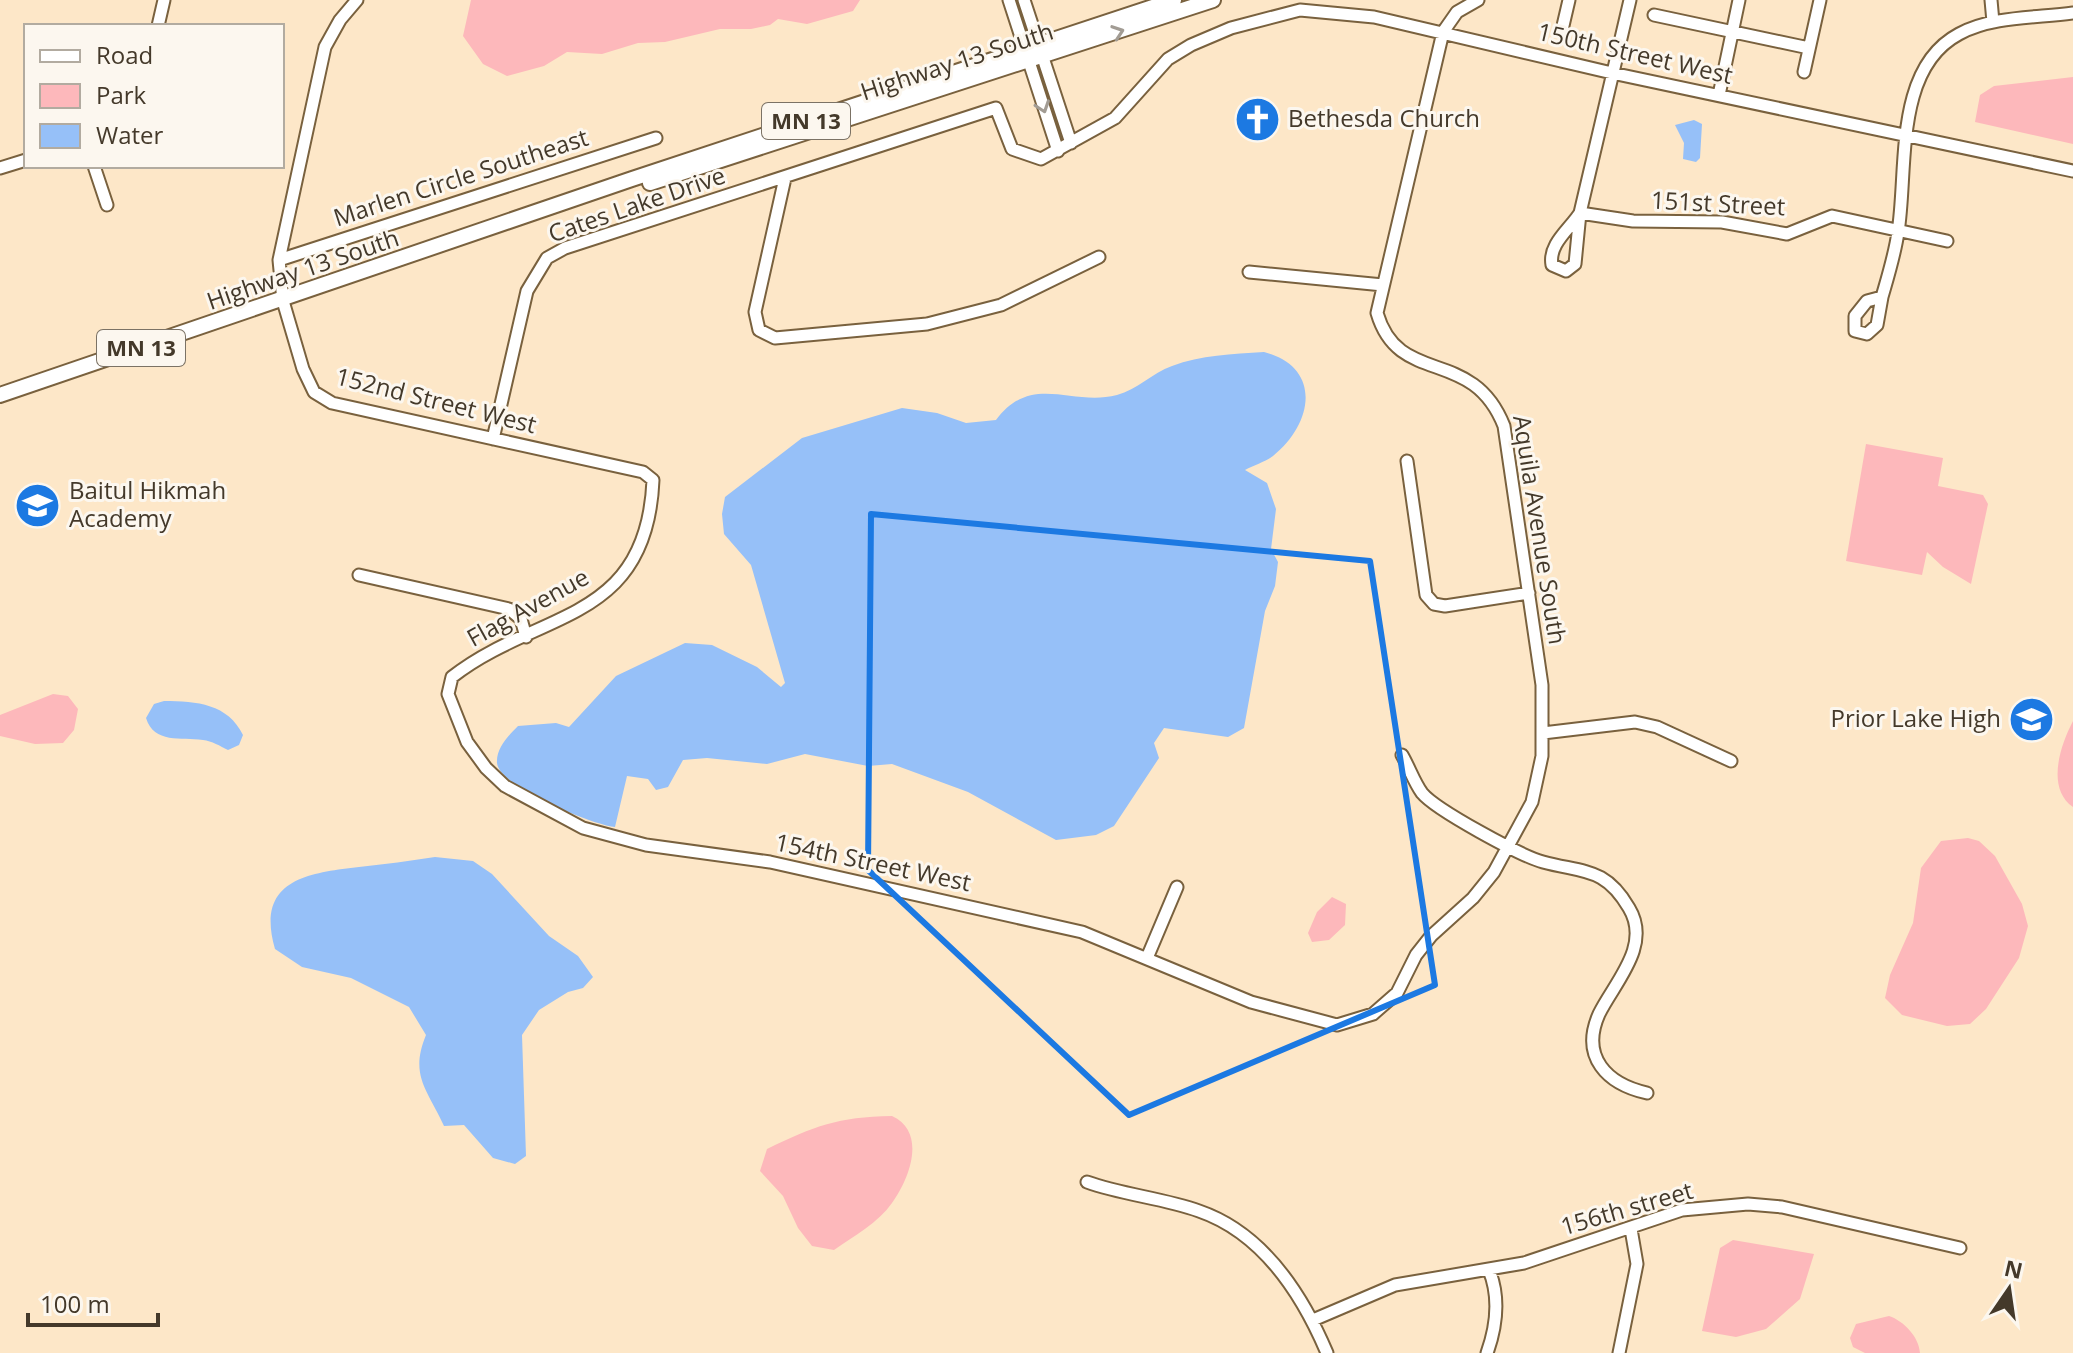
<svg xmlns="http://www.w3.org/2000/svg" width="2073" height="1353" viewBox="0 0 2073 1353" font-family="'Open Sans',sans-serif">
<style>
.green{fill:#fdb8bb}
.water{fill:#96c0f8}
.lines{fill:none;stroke-linecap:round;stroke-linejoin:round}
.minor-casing{stroke:#79613e;stroke-width:15}
.major-casing{stroke:#79613e;stroke-width:18}
.minor{stroke:#fff;stroke-width:11}
.major{stroke:#fff;stroke-width:14}
.oneway{stroke:#a29c94}
.marked{fill:none;stroke:#1c79e2;stroke-width:6;stroke-linejoin:round}
.labels{text-anchor:middle;stroke-width:6;stroke-linejoin:round;paint-order:stroke}
.shield{fill:#fcf7ef;stroke:#7b7265;stroke-width:2}
.shield-label{font-size:22px;font-weight:bold;fill:#44392a}
.street-label{font-size:24px;fill:#44392a;stroke:#fcf7ef}
.poi-label{font-size:24px;fill:#44392a;stroke:#fcf7ef;text-anchor:start}
</style>
<rect width="100%" height="100%" fill="#fde7c8"/>
<path class="green" d="M471,0H860L853,11L807,24L778,19L770,25L751,29H720L665,42L638,43L602,54L567,52L544,66L507,76L483,64L463,36Z
M2073,77V144L1975,122L1980,95L1994,86Z
M1866,444L1943,458L1938,486L1983,495L1988,504L1971,584L1943,567L1927,552L1922,575L1846,561Z
M53,694L68,696L78,709L74,730L63,743L35,744L0,736V715Z
M2073,721V807C2046,788 2060,746 2073,721Z
M1968,838L1979,841L1995,856L2022,904L2028,926L2019,958L1986,1009L1970,1024L1947,1026L1902,1015L1885,998L1890,975L1913,923L1921,868L1941,841Z
M1332,897L1346,904L1345,925L1329,940L1312,942L1308,933L1317,912Z
M892,1116C927,1132 910,1178 892,1203C878,1223 854,1236 834,1250L812,1246L798,1228L783,1196L760,1171L767,1149C815,1126 837,1117 892,1116Z
M1733,1240L1814,1254L1800,1299L1766,1329L1736,1337L1702,1331L1720,1248Z
M1889,1316C1904,1321 1919,1337 1920,1353H1865L1853,1347L1850,1338L1856,1324Z"/>
<path class="water" d="M1694,120L1702,124L1700,158L1696,162L1683,159L1684,143L1675,125Z
M1264,352C1322,367 1314,423 1273,456C1265,462 1254,465 1245,470L1267,483L1276,509L1271,549L1278,562L1275,586L1265,611L1244,728L1228,737L1164,728L1154,743L1159,758L1114,826L1096,835L1056,840L968,792L892,764L868,766L805,754L767,764L707,758L683,760L668,787L656,790L648,779L627,776L615,827C593,825 499,787 497,763C496,748 509,735 518,726L556,723L569,727L616,676L685,643L712,645L757,667L781,687L785,683L751,565L724,534L722,514L725,497L802,438L902,408L937,413L966,423L996,420C1032,372 1071,407 1117,395C1137,390 1152,373 1172,366C1201,355 1232,354 1264,352Z
M164,701C197,701 228,704 243,735L239,745L228,750C220,746 212,741 203,740C181,737 154,744 146,718L154,704Z
M435,857L473,861L492,874L549,936L578,956L593,977L583,988L568,992L539,1010L522,1035L526,1156L515,1164L493,1158L464,1125L444,1126C428,1090 409,1076 426,1035L409,1007L351,978L302,967L275,949C255,880 307,873 359,867C385,864 410,861 435,857Z"/>
<g class="lines">
<defs>
<path id="minor" d="M357,0L340,20L325,47L279,260L283,301L303,369L314,392L332,403L643,472L653,480C647,625 537,610 452,677L448,694L467,742L486,768L505,786L583,828L646,845L770,862L1082,932L1251,1002L1337,1025L1373,1014L1397,993L1416,955L1431,936L1473,898L1494,872L1532,802L1542,756V685L1504,426C1472,345 1399,388 1377,313L1443,32L1457,12L1478,0
M1009,0L1058,151
M1024,0L1071,143
M1991,0L1993,22
M1654,15L1809,48
M158,26L164,0
M1562,30L1569,0
M1804,72L1820,0
M1719,95L1739,0
M94,166L107,205
M0,168L26,160
M785,178L755,312L759,330L775,338L927,324L1001,305L1099,257
M1580,213L1633,221L1722,222L1787,234L1832,216L1947,241
M1580,213C1570,229 1548,244 1552,265L1566,271L1575,264L1580,213L1630,0
M279,260L656,138
M1249,272L1383,285
M1882,297L1877,325L1867,334L1855,331V316L1867,301L1882,297C1888,276 1895,254 1898,232C1908,171 1893,69 1959,34C1992,16 2036,18 2073,13
M493,439L527,291L547,258L565,248L996,108L1012,149L1041,159L1115,118L1168,59L1191,45L1231,28L1300,10L1374,17L1612,73L2073,171
M1407,461L1426,595L1434,604L1445,606L1529,593
M359,575L509,609L521,619L526,637
M1543,733L1635,722L1657,727L1731,761
M1402,755C1409,767 1414,782 1422,793C1436,810 1521,856 1543,862C1584,873 1605,867 1629,908C1652,946 1614,983 1599,1014C1580,1057 1607,1084 1647,1093
M1147,958L1177,887
M1087,1182C1123,1195 1163,1198 1199,1211C1263,1233 1302,1294 1327,1353
M1313,1320L1395,1285L1524,1263L1682,1210L1748,1204L1782,1207L1960,1248
M1487,1353C1497,1325 1500,1297 1489,1270
M1619,1353L1637,1264L1631,1229"/>
<path id="major" d="M650,183L1213,0
M0,395L632,179L1174,0"/>
</defs>
<use href="#minor" class="minor-casing"/>
<use href="#major" class="major-casing"/>
<use href="#minor" class="minor"/>
<use href="#major" class="major"/>
</g>
<defs><path id="oneway-chevron" d="M-2-3.5L2.5 0L-2 3.5" fill="none" stroke-width="1.6" stroke-linecap="round" stroke-linejoin="round" transform="scale(2)"/></defs>
<g class="oneway">
<use href="#oneway-chevron" transform="translate(1118 32) rotate(-19)"/>
<use href="#oneway-chevron" transform="translate(1043 107) rotate(71)"/>
</g>
<path class="marked" d="M871,514L1370,561L1435,985L1129,1115L868,870Z"/>
<defs>
<symbol id="church-disc" viewBox="-11 -11 22 22"><circle r="9.5" fill="#1c79e2" stroke="#fcf7ef"/><path d="M-1.2-6h2.4v3.5h3.3v2.4h-3.3V6h-2.4V-.1h-3.3v-2.4h3.3Z" fill="#fff"/></symbol>
<symbol id="school-disc" viewBox="-11 -11 22 22"><circle r="9.5" fill="#1c79e2" stroke="#fcf7ef"/><path d="M0-5L7-2L0 1L-7-2ZM-4 1L0 2.5L4 1V4Q0 6-4 4Z" fill="#fff"/></symbol>
</defs>
<g fill-rule="evenodd">
<use href="#church-disc" x="1232" y="94" width="51" height="51"/>
<use href="#school-disc" x="12" y="480" width="51" height="51"/>
<use href="#school-disc" x="2006" y="694" width="51" height="51"/>
</g>
<g class="labels">
<g class="shield">
<rect x="762" y="103" width="88" height="36" rx="6"/>
<rect x="97" y="330" width="88" height="36" rx="6"/>
</g>
<g class="shield-label">
<text x="806" y="129">MN 13</text>
<text x="141" y="356">MN 13</text>
</g>
<g class="street-label">
<text transform="translate(1635 54) rotate(13)" y="8">150th Street West</text>
<text transform="translate(957 62) rotate(-18)" y="8">Highway 13 South</text>
<text transform="translate(461 178) rotate(-18)" y="8">Marlen Circle Southeast</text>
<text transform="translate(1718 204) rotate(3)" y="8">151st Street</text>
<text transform="translate(637 205) rotate(-19)" y="8">Cates Lake Drive</text>
<text transform="translate(303 270) rotate(-19)" y="8">Highway 13 South</text>
<text transform="translate(436 401) rotate(14)" y="8">152nd Street West</text>
<text transform="translate(1539 530) rotate(81)" y="8">Aquila Avenue South</text>
<text transform="translate(528 608) rotate(-29)" y="8">Flag Avenue</text>
<text transform="translate(873 863) rotate(12)" y="8">154th Street West</text>
<text transform="translate(1627 1209) rotate(-16)" y="8">156th street</text>
</g>
<g class="poi-label">
<text x="1288" y="127">Bethesda Church</text>
<text x="69" y="499">Baitul Hikmah<tspan x="69" dy="28">Academy</tspan></text>
<text x="2001" y="727" text-anchor="end">Prior Lake High</text>
</g>
</g>
<rect x="24" y="24" width="260" height="144" fill="#fcf7ef" stroke="#b2aba0" stroke-width="2"/>
<rect x="40" y="50" width="40" height="12" fill="#ffffff" stroke="#b2aba0" stroke-width="2"/>
<text x="96" y="64" font-size="24" fill="#44392a">Road</text>
<rect x="40" y="84" width="40" height="24" fill="#fdb8bb" stroke="#b2aba0" stroke-width="2"/>
<text x="96" y="104" font-size="24" fill="#44392a">Park</text>
<rect x="40" y="124" width="40" height="24" fill="#96c0f8" stroke="#b2aba0" stroke-width="2"/>
<text x="96" y="144" font-size="24" fill="#44392a">Water</text>
<g transform="translate(2009 1289) rotate(13)" stroke="#fcf7ef" stroke-width="6" paint-order="stroke">
<path d="M0-6L14 30L0 20L-14 30Z" fill="#44392a"/>
<text y="-12" font-size="22" font-weight="bold" text-anchor="middle" fill="#44392a">N</text>
</g>
<path d="M28 1313v12h130v-12" fill="none" stroke="#44392a" stroke-width="4"/>
<text x="40" y="1313" font-size="24" fill="#44392a" stroke="#fcf7ef" stroke-width="6" paint-order="stroke">100 m</text>
</svg>
